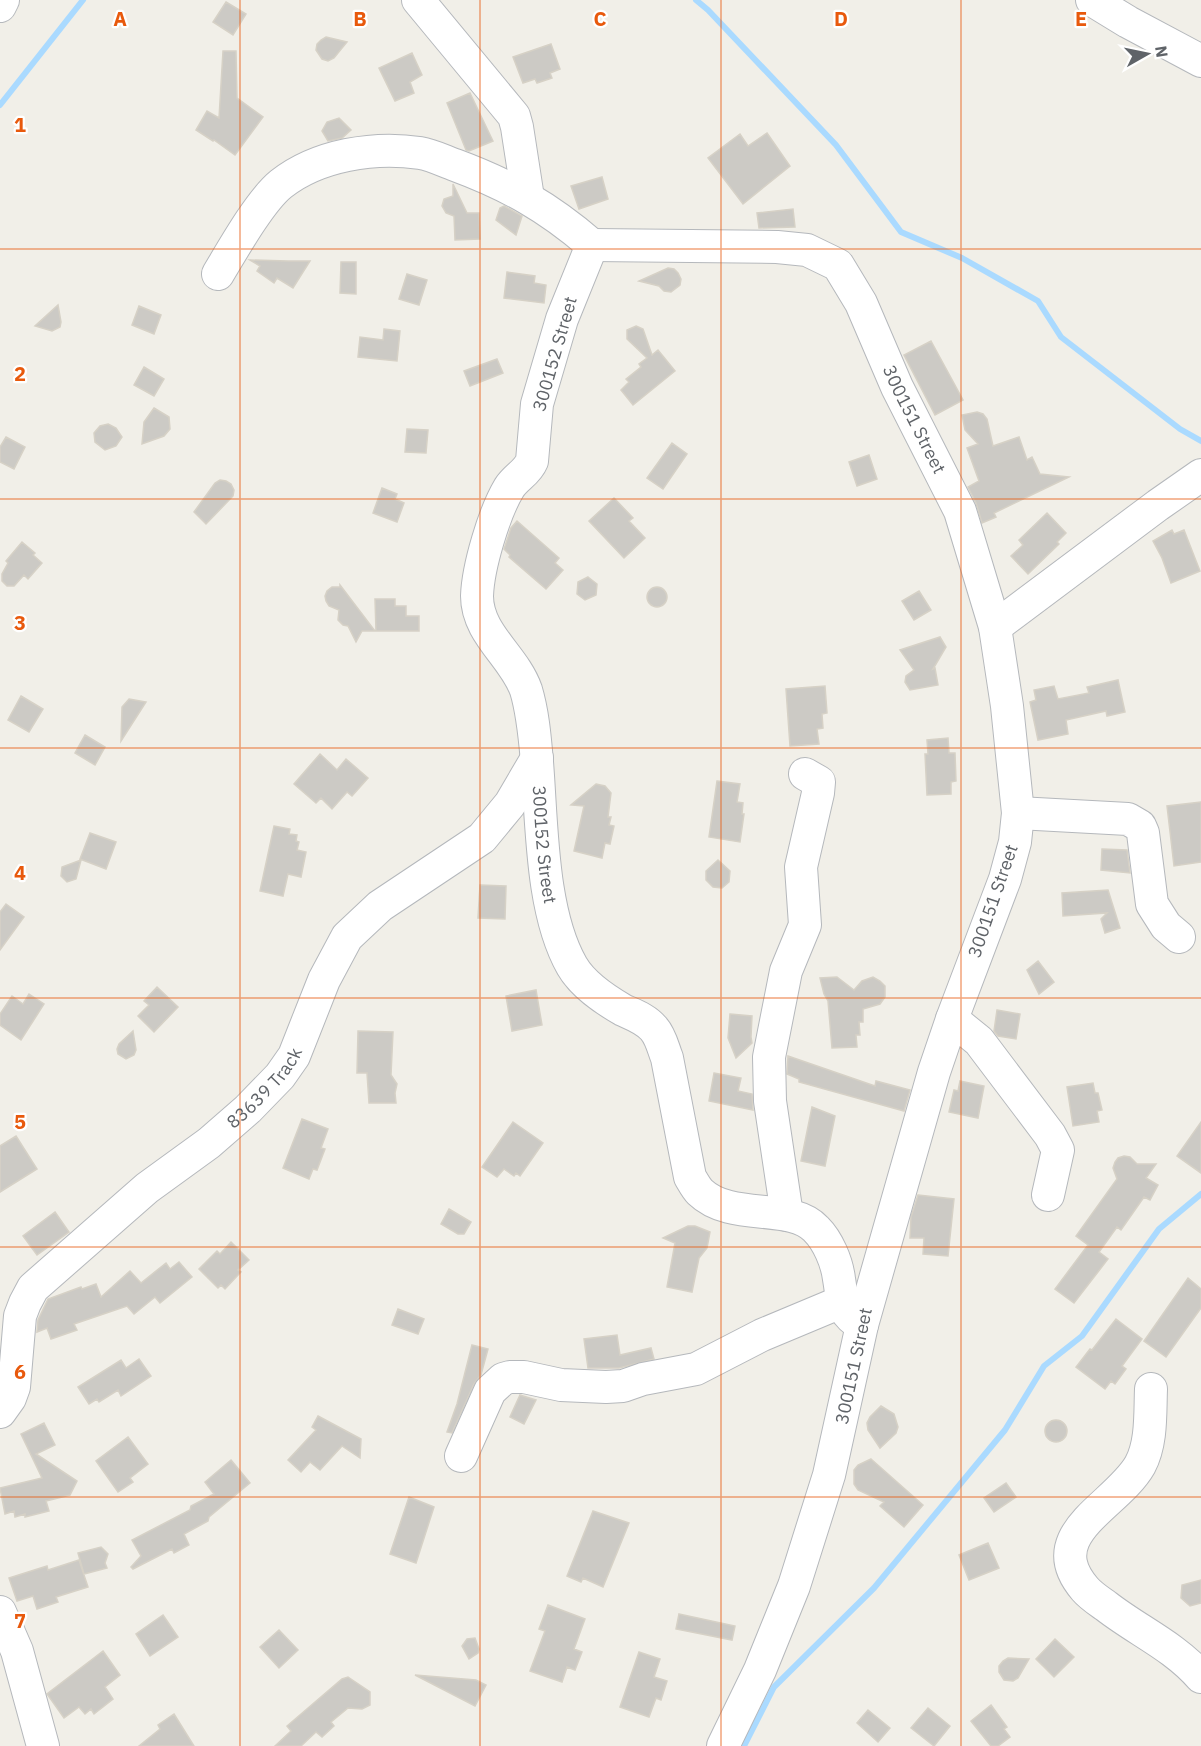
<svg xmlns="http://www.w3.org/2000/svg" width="1201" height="1746" viewBox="0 0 1201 1746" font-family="'IBM Plex Sans',sans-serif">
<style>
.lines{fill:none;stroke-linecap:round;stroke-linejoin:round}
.stream{stroke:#aadaff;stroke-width:6}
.building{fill:#cccac5;stroke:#d6d1c6;stroke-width:1.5}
.minor-casing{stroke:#b5b8bc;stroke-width:34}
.minor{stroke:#fff;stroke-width:32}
.grid{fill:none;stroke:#e8590c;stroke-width:1.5;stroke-opacity:0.55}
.labels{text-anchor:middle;stroke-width:4.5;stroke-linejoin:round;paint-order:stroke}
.street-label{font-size:18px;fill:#5f6368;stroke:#fff}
.grid-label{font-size:20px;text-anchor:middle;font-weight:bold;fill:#e8590c;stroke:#fff;stroke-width:4.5;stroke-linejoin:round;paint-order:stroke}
</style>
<rect width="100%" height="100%" fill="#f1efe8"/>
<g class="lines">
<path class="stream" d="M696,0L708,10L836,145L901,232L962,258L1038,301L1061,337L1180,429L1201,441
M0,105L83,0
M744,1746L774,1687L874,1588L1005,1430L1044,1366L1082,1336L1159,1229L1201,1194"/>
</g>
<path class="building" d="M226,2L246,14L233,35L213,22Z
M326,37L347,42L334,58L328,61L322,59L316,50L317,44L321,40Z
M551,44L560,69L550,73L552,78L537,83L535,79L523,83L513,57Z
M223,51H236L237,98L263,117L235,155L214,140L213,141L196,130L207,111L219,118Z
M412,53L422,75L410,82L414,93L395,101L379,68Z
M470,93L493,141L469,151L466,150L447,103Z
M339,118L351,130L342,138L328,141L322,131L327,122Z
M767,133L790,166L743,204L708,158L740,134L748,146Z
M602,177L608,199L579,209L571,186Z
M453,184L467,213H479L480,239L455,240L454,216L446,213L442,206L444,199L453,196Z
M504,206L522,216L516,235L496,220L500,208Z
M793,209L795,227L759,228L757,213Z
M250,260L288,261H310L293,288L277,278L274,283L257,271L260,266Z
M341,262H356V294L340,293Z
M668,268L674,269L678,273L681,279L680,285L671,292L664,291L659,286L639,281Z
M507,272L535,276L534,283L546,285L544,303L504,298Z
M407,274L427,280L419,305L399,299Z
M58,305L61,322L60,327L52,331L35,326Z
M139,306L161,315L154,334L132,325Z
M636,326L643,329L652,355L658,350L675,371L633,405L621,390L629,382L626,379L641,367L639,364L647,358L627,339V330Z
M384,329L400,331L397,361L358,357L360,337L383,340Z
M931,341L963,400L935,415L904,355Z
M497,359L503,373L470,386L464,371Z
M144,367L164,379L154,396L134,385Z
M154,408L169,417L170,429L164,436L142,444L144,422Z
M977,412L983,414L987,419L993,446L1019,437L1027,460L1032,457L1040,474L1069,477L994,513L996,517L982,523L976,503L968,487L979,481L967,448L978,444L965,430L962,415Z
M108,424L116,428L122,437L116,446L105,450L95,442L94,433L100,426Z
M407,429L428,430L426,453L405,452Z
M6,437L25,447L14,469L0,462V447Z
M672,443L687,454L663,489L647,478Z
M869,455L877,479L857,486L849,462Z
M220,480L226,481L231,484L234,490L233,496L206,524L194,512L215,483Z
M382,488L397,494L395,499L404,503L397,522L373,513Z
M614,498L633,518L629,521L645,538L624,558L589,521Z
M1047,513L1066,533L1057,542L1059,544L1028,574L1011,556L1023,545L1019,540Z
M517,521L559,558L555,563L563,570L546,589L509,557L510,555L504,549L511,528Z
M1172,530L1174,534L1184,530L1200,571L1171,583L1162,558L1153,541Z
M22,542L35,553L33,555L42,563L28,579L24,575L14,586H7L2,581V574L8,563L6,561Z
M588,577L597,584L596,595L585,600L577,594L578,582Z
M340,585L375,631H362L356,642L348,626L343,625L338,620L339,610L329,606L326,601L325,596L327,591L332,587H340Z
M647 597a10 10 0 1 1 20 0a10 10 0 1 1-20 0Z
M919,591L931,610L914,620L902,601Z
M375,599H395V606H406V616H419V631H376Z
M940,637L946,647L933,669L935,668L938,685L910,690L905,682L906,676L914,670L900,650Z
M1118,680L1125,712L1107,716L1106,711L1066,720L1068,734L1038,740L1030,702L1036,700L1034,690L1054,686L1058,699L1089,693L1087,687Z
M825,686L827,713L822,714L823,728L817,729L819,744L790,746L786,689Z
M21,696L43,709L29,732L8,720Z
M129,699L146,702L121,741L122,707Z
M85,735L105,747L95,765L75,753Z
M948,738L949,753H955L956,781L951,782V794L927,795L925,754H928L927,740Z
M320,754L337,770L346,759L368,778L352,796L347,792L332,809L321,798L316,803L294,784Z
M717,781L740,784L737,802L743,803L742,814H744L740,842L709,837Z
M596,784L605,786L611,793L608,817H611L609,825L614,826L610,844L605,843L602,858L574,851L584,806L571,805Z
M1201,802V862L1174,866L1167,806Z
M274,826L290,829L289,834L297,835L296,841L299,842L297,850L306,852L301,877L288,874L283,896L260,891Z
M90,833L116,842L106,869L80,859Z
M1102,849L1127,850L1130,873L1101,870Z
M81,860L76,879L67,882L61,876L62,867Z
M718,860L730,871L729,882L722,888L713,887L706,880V871Z
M480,885L506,886L505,919L478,918Z
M1108,890L1120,928L1105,933L1101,919L1107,913L1063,916L1062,893Z
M6,904L24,917L0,950V912Z
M1038,961L1054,982L1039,994L1027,970Z
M837,977L854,990L862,981L873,977L880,981L885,986V997L880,1004L863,1009V1022H859L860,1035H856L857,1047L832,1048L828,1001L824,994L820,978Z
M157,987L178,1007L154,1032L138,1016L149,1005L144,1001Z
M536,990L542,1025L512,1031L506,996Z
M29,994L44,1004L21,1040L0,1025V1014L12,996L23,1004Z
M997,1010L1020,1014L1016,1039L998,1036L994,1031Z
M730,1014L752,1016L751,1037L752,1043L736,1058L728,1038Z
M133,1031L136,1050L134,1055L126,1059L118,1054L117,1049L119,1044Z
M358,1031L393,1032L391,1075L397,1084L395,1093L396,1103H369L367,1073H357Z
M788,1056L875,1086L876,1081L910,1090L904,1111L799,1082V1079L787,1074Z
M714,1073L741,1078L738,1091L752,1094L753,1110L709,1101Z
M960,1081L984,1086L978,1118L949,1112L954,1090L958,1091Z
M1093,1083L1095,1093H1098L1102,1110L1097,1111L1099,1122L1073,1126L1067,1087Z
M812,1107L835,1116L825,1166L801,1161Z
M302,1119L328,1129L321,1148L325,1149L317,1170L313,1169L309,1179L283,1168Z
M513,1122L543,1143L520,1176L516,1173L514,1176L504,1169L497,1177L482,1167Z
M1201,1122V1173L1177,1156Z
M16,1136L37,1169L0,1192V1146Z
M1124,1156L1130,1157L1137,1164H1156L1146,1178L1158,1185L1150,1200L1144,1197L1121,1230L1117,1227L1099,1252L1108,1259L1074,1303L1055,1289L1088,1245L1076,1236L1117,1179L1113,1168L1115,1162L1118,1158Z
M918,1195L954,1199L948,1256L923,1254L924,1238H910L911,1217Z
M449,1209L471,1222L464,1234H458L441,1224Z
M55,1212L69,1232L37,1255L23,1236Z
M688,1226H695L710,1232L707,1248L699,1258L692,1292L667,1287L675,1243L663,1238Z
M231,1242L249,1260L238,1270L241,1272L225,1289L221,1285L218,1288L199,1269L217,1251L220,1254Z
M179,1262L192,1277L160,1303L155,1297L134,1314L127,1306L74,1324L77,1330L51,1339L47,1328L37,1332L38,1320L48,1299L81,1287L82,1289L96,1284L101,1297L130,1271L141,1283L166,1263L170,1269Z
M1188,1278L1201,1289V1308L1166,1357L1144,1341Z
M398,1309L424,1319L418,1334L392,1325Z
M1116,1319L1142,1339L1122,1366L1126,1369L1115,1384L1111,1381L1105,1389L1076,1367L1090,1349L1092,1350Z
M617,1335L620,1355L651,1348L654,1359L619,1368H588L584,1339Z
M472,1345L488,1349L481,1375L474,1384L452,1433L447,1432L457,1404Z
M139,1359L151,1376L121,1396L118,1390L99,1402L97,1399L89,1404L78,1387L121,1360L126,1368Z
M520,1395L536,1400L524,1424L510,1417Z
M881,1406L894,1414L898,1427L896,1433L880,1448L868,1430L867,1423L870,1417Z
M318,1416L361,1439L360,1458L342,1446L320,1470L310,1462L301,1472L288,1460L316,1430L312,1427Z
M1045 1431a11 11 0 1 1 22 0a11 11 0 1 1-22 0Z
M44,1423L55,1445L36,1454L77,1481L70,1495L46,1501L49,1511L25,1517V1514L15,1517L14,1511L5,1514L0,1488L42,1478L21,1434Z
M128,1437L148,1464L130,1478L133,1482L118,1492L96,1461Z
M871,1459L923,1505L904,1527L880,1506L884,1502L858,1490L854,1484V1470L858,1465Z
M231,1460L250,1483L209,1517L208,1521L184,1534L189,1545L174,1553L172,1549L133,1569L131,1567L141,1556L132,1540L190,1510L191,1506L214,1494L205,1482Z
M1006,1483L1016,1497L994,1512L984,1498Z
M409,1497L434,1507L416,1563L390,1554Z
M593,1511L629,1523L603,1587L583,1578L581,1582L567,1576Z
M988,1543L999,1568L969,1580L959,1555Z
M101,1547L108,1554L105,1563L107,1568L84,1574L78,1553Z
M79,1560L88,1587L56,1597L58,1602L37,1609L33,1596L17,1601L9,1578L47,1566L48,1570Z
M1201,1580V1603L1190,1606L1181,1598L1182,1585Z
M548,1605L585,1619L574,1649L582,1652L575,1670L567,1667L562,1682L530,1671L545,1631L539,1629Z
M679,1614L735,1626L732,1640L676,1629Z
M163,1615L178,1637L150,1656L136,1634Z
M279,1630L298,1650L279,1668L260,1647Z
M475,1638L479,1649L478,1653L469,1659L462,1646L467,1639Z
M1055,1639L1074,1657L1054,1677L1036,1659Z
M103,1651L120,1675L105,1687L113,1699L94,1714L91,1709L85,1714L79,1707L64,1718L47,1694Z
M639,1652L660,1659L654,1677L667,1681L661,1700L656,1698L649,1717L620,1707Z
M1008,1658L1029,1659L1018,1678L1013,1681L1004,1680L999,1672V1666L1003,1661Z
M415,1675L476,1680L486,1685L475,1706Z
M348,1677L370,1692V1705L362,1709L348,1708L331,1722L334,1726L322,1737L316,1732L301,1746H275L291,1731L287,1726L342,1679Z
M991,1705L1007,1727L1004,1729L1010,1737L998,1746H991L971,1721Z
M928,1708L950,1726L934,1746L911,1728Z
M868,1710L890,1728L878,1742L857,1723Z
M174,1714L194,1746H139L160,1729L158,1725Z"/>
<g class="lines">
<defs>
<g id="minor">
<path d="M418,0L514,116L517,127L528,198"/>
<path d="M1092,0L1128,22L1201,61"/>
<path d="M0,6L3,0"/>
<path id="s1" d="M592,245L777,247L807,250L838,265L861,303L897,387L960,511L995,627L1007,706L1018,813L1015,842L1005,879L952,1019L934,1072L862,1325L829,1475L794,1586L760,1670L723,1746"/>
<path id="s2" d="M592,245L562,319L537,404L532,461C527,473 516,477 509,488C494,513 478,567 477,596C477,634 514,656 526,690C533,713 535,739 537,762C542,824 541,912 572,966C583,985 604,999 623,1010C634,1015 646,1019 654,1029C661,1037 663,1048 667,1058L690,1177C693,1182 696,1188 700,1192C731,1222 791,1202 816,1229C828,1241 837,1262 839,1279C843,1301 840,1313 862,1325"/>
<path d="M218,274C233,249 260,201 281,184C318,155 374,146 420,153C432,155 444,161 455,165C509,185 548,207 592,245"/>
<path d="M995,627L1158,505L1201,475"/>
<path d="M1018,813L1128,819L1140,826L1143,833L1152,904L1166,926L1179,937"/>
<path d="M952,1019L979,1041L1050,1135L1058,1150L1048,1195"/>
<path d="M787,1215L770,1101L769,1057L786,971L805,925L801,867L818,793L819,782L805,774"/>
<path d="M1151,1389C1150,1413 1152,1443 1140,1465C1116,1507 1038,1534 1085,1589C1091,1596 1099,1601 1106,1606C1138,1631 1174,1646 1201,1677"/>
<path id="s3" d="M0,1412L10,1398L14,1387L20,1316L25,1303L33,1288L147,1188L209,1143L248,1109L280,1076L294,1056L324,980L347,937L380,906L482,838L510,804L537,758"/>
<path d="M461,1456L490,1391L503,1379L510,1377H524L561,1385L606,1387L623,1386L643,1379L696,1369L762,1335L841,1302"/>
<path d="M0,1612L17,1651L43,1746"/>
</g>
</defs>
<use href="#minor" class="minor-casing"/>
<use href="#minor" class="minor"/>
</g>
<path class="grid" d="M240,0V1746M480,0V1746M721,0V1746M961,0V1746M0,249H1201M0,499H1201M0,748H1201M0,998H1201M0,1247H1201M0,1497H1201"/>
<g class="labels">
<g class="street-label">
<text transform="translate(555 354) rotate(-74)" y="6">300152 Street</text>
<text dy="6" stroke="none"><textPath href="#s1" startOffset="422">300151 Street</textPath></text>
<text dy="6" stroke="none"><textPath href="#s2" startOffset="638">300152 Street</textPath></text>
<text transform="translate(993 901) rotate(-71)" y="6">300151 Street</text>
<text dy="6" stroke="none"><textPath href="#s3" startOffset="438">83639 Track</textPath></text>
<text transform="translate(854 1366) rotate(-78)" y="6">300151 Street</text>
</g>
</g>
<g class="grid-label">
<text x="120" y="26">A</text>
<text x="360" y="26">B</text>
<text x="600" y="26">C</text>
<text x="841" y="26">D</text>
<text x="1081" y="26">E</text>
<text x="20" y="132">1</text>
<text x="20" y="381">2</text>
<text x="20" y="630">3</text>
<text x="20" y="880">4</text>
<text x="20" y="1129">5</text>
<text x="20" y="1379">6</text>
<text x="20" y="1628">7</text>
</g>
<g transform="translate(1147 54) rotate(81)" stroke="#ffffff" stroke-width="4.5" paint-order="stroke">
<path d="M0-4.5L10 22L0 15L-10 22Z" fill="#5f6368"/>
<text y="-9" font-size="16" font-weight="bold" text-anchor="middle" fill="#5f6368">N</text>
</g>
</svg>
